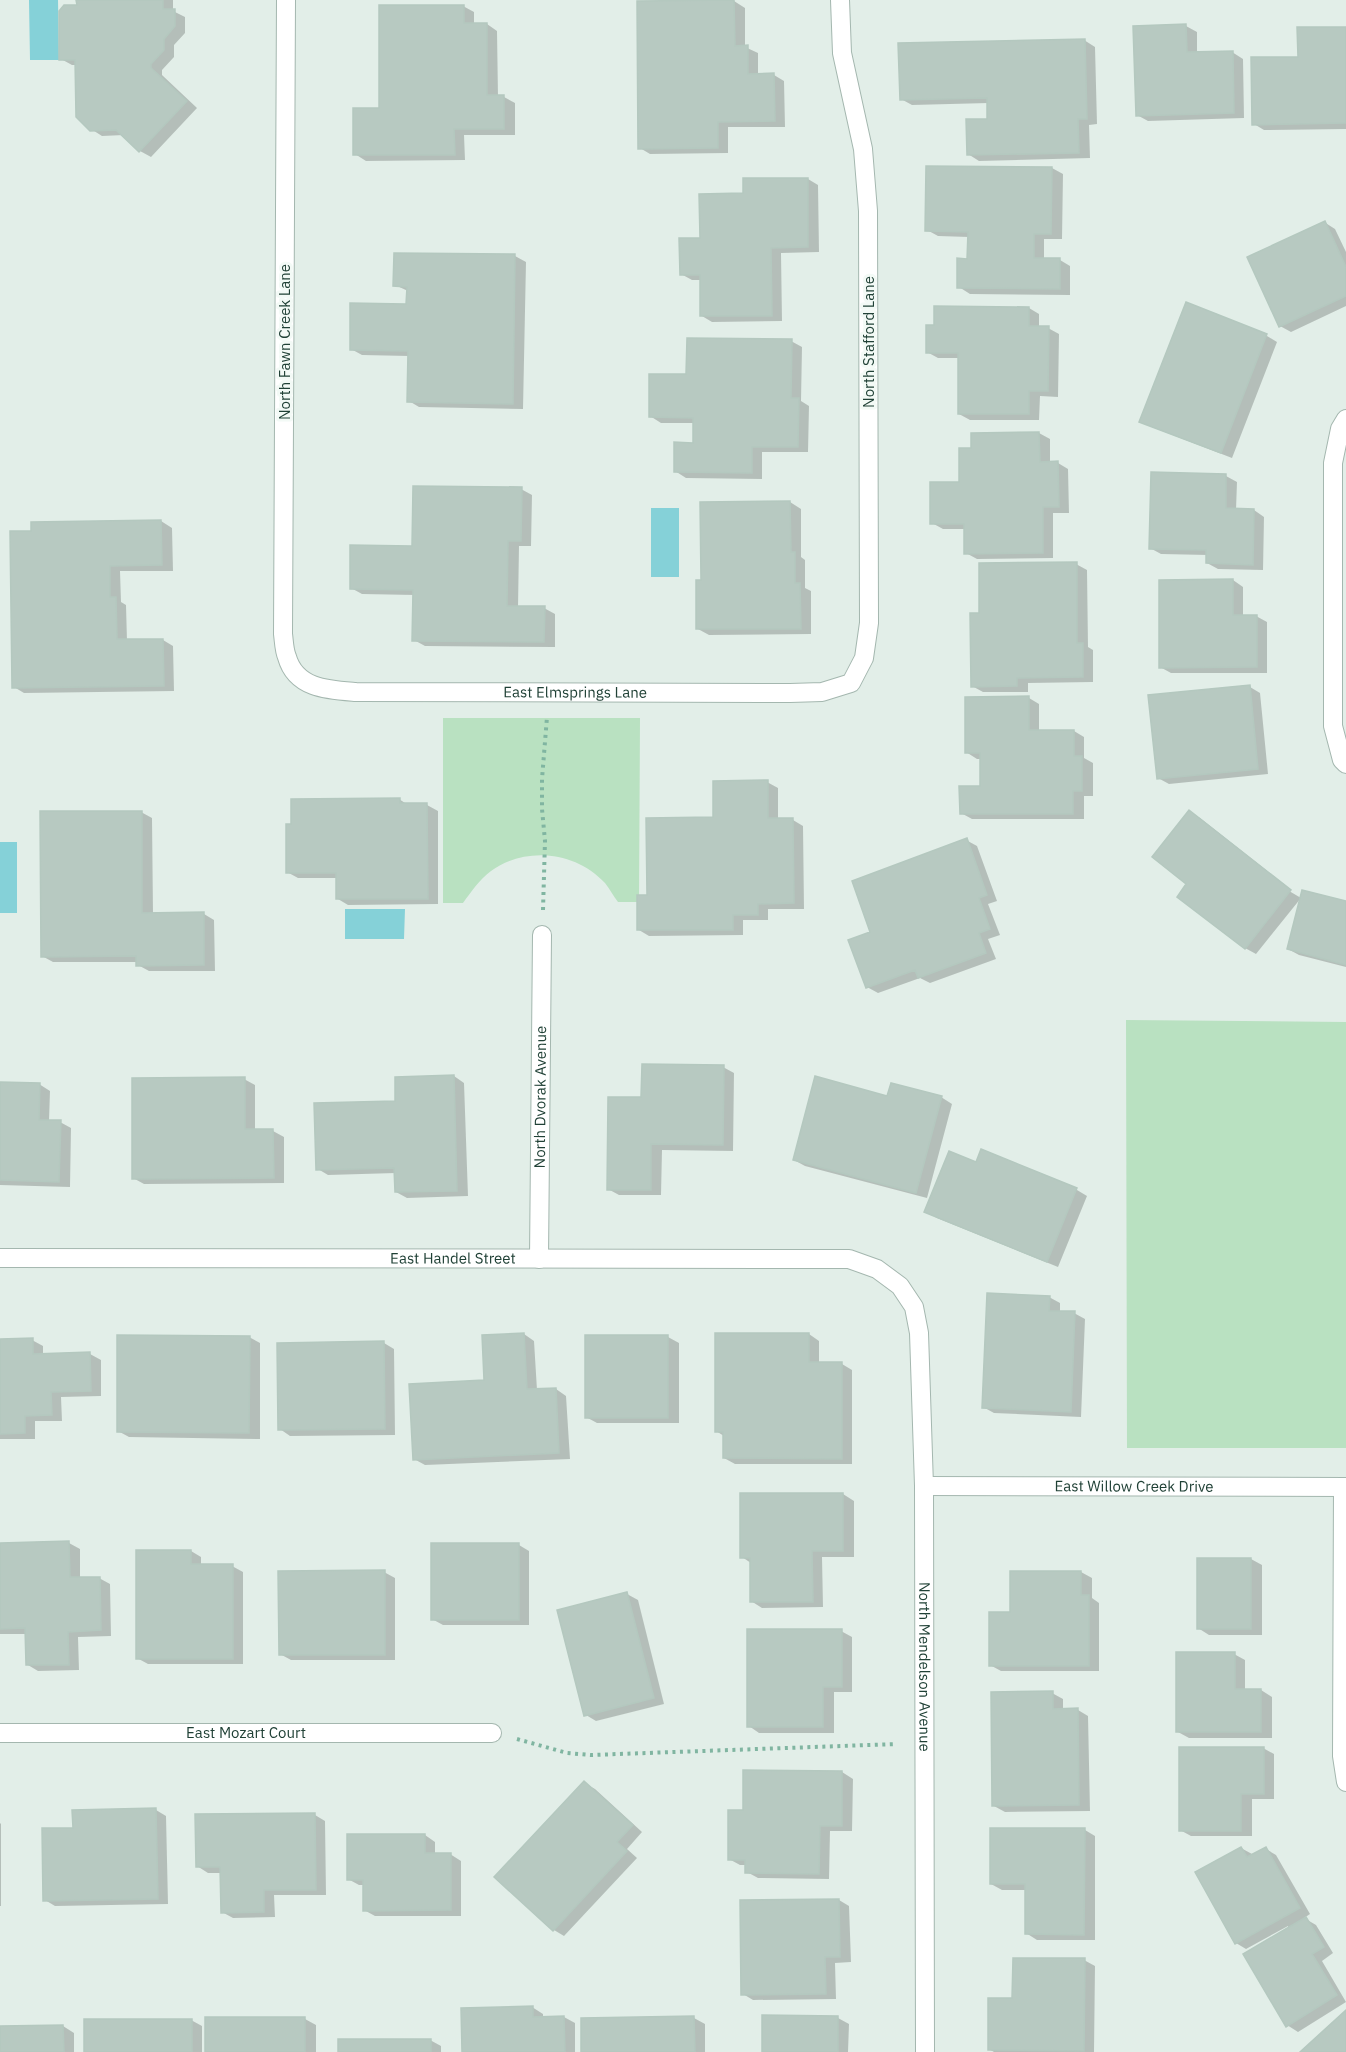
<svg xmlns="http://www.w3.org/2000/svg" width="1346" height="2052" viewBox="0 0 1346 2052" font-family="'IBM Plex Sans',sans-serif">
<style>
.green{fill:#b9e1c1}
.water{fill:#85d1d8}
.shadow{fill:#0003}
.building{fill:#b7c9c1;stroke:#b4c8bf;stroke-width:1.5}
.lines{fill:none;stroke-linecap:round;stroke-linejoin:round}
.minor-casing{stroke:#a4b7af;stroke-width:20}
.path{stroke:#80b5a1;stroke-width:4;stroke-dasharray:3 4.5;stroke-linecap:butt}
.minor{stroke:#fff;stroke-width:18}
.labels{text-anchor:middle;stroke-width:6;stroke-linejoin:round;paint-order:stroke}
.street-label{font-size:15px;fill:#204136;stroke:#f3faf6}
</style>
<rect width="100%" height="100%" fill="#e2eee8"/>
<path class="green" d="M443,718H640L639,902H618C613,896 610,889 605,883C576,851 525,846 491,871C479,880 471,892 463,903H443Z
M1126,1020L1346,1022V1448H1127Z"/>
<path class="water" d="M29,0H58L59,60H30Z
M651,508H679V577H651Z
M0,842H17V913H0Z
M345,909H405L404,939H345Z"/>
<path class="shadow" d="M78,0H173V11L185,17V33L174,45V57L162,70V75L197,108L151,157L140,151L124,135L102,136L91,129L77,65H72L61,59L78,7Z
M734,1L745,8V47L758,53V75H774L784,81L785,127H728V153L650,154L640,148Z
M463,6L474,12V24H487L497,31L498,97H504L515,103V135H464L465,160L366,161L355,154L381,109Z
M1186,26L1197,32V53L1232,52L1243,59L1244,118L1148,121L1137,115Z
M1346,28V129L1264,130L1254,124L1299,58Z
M1084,40L1095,47L1097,124L1089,125L1090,158L979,161L968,154L989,121V103L912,105L901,99Z
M1052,168L1063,174L1062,239H1044V260H1060L1070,266V295L970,294L959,287L969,261V237L938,236L927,230Z
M808,179L818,185L819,252L781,253L782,321L712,322L702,316L701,280H692L681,274L701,239L744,195Z
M1324,222L1335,229L1346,252V306L1291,332L1280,326Z
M515,256L526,262L523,409L419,407L409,401V356L362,355L351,349L408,305V291L395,285Z
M1187,304L1267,336L1277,342L1232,458L1152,427L1141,421Z
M1029,308L1039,314V328H1048L1059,334L1058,397L1040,396L1039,420H970L959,414L960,358H938L927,352Z
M791,341L802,347L801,401L809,406L808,452H762V479L686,478L675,471L694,444L695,423H661L650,416L688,375Z
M1039,433L1050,439V463H1058L1068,469L1069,513H1053V558L977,559L966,553V529H943L932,523L961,483L973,449Z
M1226,476L1237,482L1236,510H1254L1264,517L1263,570L1218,569L1207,563L1208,555L1161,554L1150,548Z
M521,489L532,495L531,546H519L518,608H544L555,614V647L425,646L414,640L415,595L362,594L351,588L414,547Z
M790,502L801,509V557L805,560V588L811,591V634L709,635L698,629L702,582V503Z
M161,521L172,528L173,571H120L121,602L126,605L127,641L163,640L173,646L174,691L24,693L14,687L32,523Z
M1076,564L1087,570L1088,647L1093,650V682L1028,683V692H983L972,686L981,615Z
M1233,580L1243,587V616H1256L1267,622V673H1171L1160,667Z
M1250,687L1260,693L1268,774L1169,784L1158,778Z
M1029,698L1039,704V731H1074L1084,737V758L1093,763V796H1084V819H972L961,813L982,787V759H977L966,752Z
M767,782L778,788V820H793L803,826L804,909H768V920H743V935L649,936L639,930L648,896L715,819Z
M399,799L408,805H427L438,811V904L348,905L338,899V878H298L287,872Z
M141,812L152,818L153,914H204L214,920L215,971H149L138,965V962H53L42,956Z
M1189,812L1200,818L1285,885L1284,888L1301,898L1256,954L1245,948L1188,884Z
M966,840L977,846L997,901L988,904L1000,935L988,939L996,959L930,983L920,978L878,993L867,987L872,933Z
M1346,903V967L1299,955L1288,949Z
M723,1067L734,1073L733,1151L662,1150L661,1195H619L608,1189L643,1099Z
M454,1076L464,1083L468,1196L407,1198L396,1192V1173L328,1175L318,1169L397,1102Z
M244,1079L255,1085V1131H273L284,1137V1183L144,1184L133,1178Z
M0,1084H39L50,1091L49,1121L60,1122L71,1128L70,1187L0,1185Z
M888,1097H941L952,1104L927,1198L805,1166L794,1160Z
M982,1151L1077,1190L1087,1196L1058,1267L937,1218L926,1212L977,1164Z
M1049,1297L1060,1303V1312L1074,1313L1085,1319L1081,1417L994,1413L983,1407Z
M524,1334L534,1341L537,1390L556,1389L566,1396L570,1459L425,1465L414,1459L485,1382Z
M809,1334L819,1341V1364H842L852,1370V1464H735L724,1458V1436L716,1431Z
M249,1337L260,1343V1439L129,1437L118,1431Z
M586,1337H668L679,1343V1423H597L586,1417Z
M0,1340H32L43,1346V1355L90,1354L101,1360V1396L61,1397L62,1421H35V1439H0Z
M384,1343L394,1349L395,1435L290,1436L280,1429Z
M843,1494L854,1501V1557H822L823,1607L762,1608L751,1601V1563L742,1557Z
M69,1543L80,1549V1578H99L110,1584L111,1636L78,1637L79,1670L38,1671L28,1665L27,1634H0V1544Z
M519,1545L529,1551V1625H443L432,1619Z
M191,1551L201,1557V1566H232L243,1572V1664H148L137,1658Z
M1251,1559L1262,1565V1635H1209L1198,1628Z
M384,1572L395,1578V1660H291L280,1654Z
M1011,1572H1081L1092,1578V1598L1099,1603V1671H1001L990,1665L1012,1614Z
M627,1594L638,1600L664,1704L596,1721L586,1715Z
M841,1631L852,1637V1692H834V1733H759L749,1726Z
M1234,1654L1245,1660V1690H1261L1272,1697V1738H1189L1178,1732Z
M1052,1693L1063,1699V1710H1078L1088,1716L1090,1811L1005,1812L994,1806Z
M1263,1748L1274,1754V1799H1252V1836H1191L1180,1830Z
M744,1771L842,1772L853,1779L852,1831H830L829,1879L758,1878L747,1872V1865H740L729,1859L744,1812Z
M584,1783L595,1789L642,1832L627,1849L637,1858L564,1936L554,1930Z
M156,1810L166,1816L168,1904L55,1906L45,1900L74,1829Z
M315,1815L325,1821L326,1895H274L275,1917L233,1918L222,1912V1873H208L197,1866Z
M0,1823L1,1824V1906H0Z
M1085,1830L1095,1836V1940H1037L1026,1933L1027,1890H1002L991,1884Z
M425,1835L435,1842V1854H450L461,1861V1916H375L364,1910V1885H359L348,1879Z
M1241,1848L1252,1854L1266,1849L1276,1855L1310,1914L1304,1918L1316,1925L1333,1953L1322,1961L1346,2002L1298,2032L1287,2025L1288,1926L1246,1949L1236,1943Z
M839,1900L849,1906L851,1962L835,1963L836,1999L753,2000L743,1994Z
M1084,1960L1095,1966L1094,2052H994L989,2049L1014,1999Z
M532,2007L543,2014V2018L564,2017L575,2023V2052H463Z
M694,2018L705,2024V2052H583Z
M838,2018L849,2024L848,2052H763Z
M207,2019H305L316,2025V2052H207Z
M191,2020L202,2026V2052H86Z
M63,2026L74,2033V2052H0V2028Z
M430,2040L441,2046V2052H339Z"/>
<path class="building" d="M76,0H163V9H175V26L164,39V50L151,64V68L187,101L139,152L116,130L90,131L76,117L75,60H59V11L64,5H77Z
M734,0L735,46L748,45V74L774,73L775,121L718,122V148L638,149L637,1Z
M379,5H464V23H487V95H504V129H454L455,155H353V108H379Z
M1186,24L1187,52L1233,51L1234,113L1136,116L1133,26Z
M1297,27H1346V123L1252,125L1251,57H1298Z
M1085,39L1087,119H1078L1079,153L967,155L966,119H987V98L900,100L898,43Z
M926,166L1052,167L1051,234H1034V258H1060V289L957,288V258L967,259L968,232L925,231Z
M743,178H808V247L771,248L772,316H700V275H680L679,238H700L699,194L743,193Z
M1325,221L1346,267V296L1279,327L1247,257Z
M394,253L515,254L513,404L407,402L408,351L350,350V303L406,304L407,287L393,286Z
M1186,302L1267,334L1221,453L1139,422Z
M934,306L1029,307V326H1049L1048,391H1029V414H958V353H926V325H934Z
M687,338L792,339L791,398H799L798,447H752V473L674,472V442L693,443V418L649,417V374H686Z
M1039,432L1040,462L1058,461L1059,507H1043V553L964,554V524H930V482H959V448H971V433Z
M1151,472L1226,474V508L1254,509L1253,565L1206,563V550L1149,549Z
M413,486L522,487L521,541H508L507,606H545L544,642L412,641L413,590L350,589V545L412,546Z
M790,501L791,552H795V583H800L801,629H696V580H701L700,502Z
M161,520L162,565L110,566V597H116L117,639H163L164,686L12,688L10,531H31V522Z
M1077,562V643H1083V677L1017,678V686L971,687L970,613H979V563Z
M1233,579V615H1257V667L1159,668V580Z
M1250,685L1258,769L1157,779L1148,695Z
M1029,696V730H1074V756H1082V791H1073V814H960L959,786H980V753H965V697Z
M768,780V818H793L794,903L758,904V915H733V930H637V895H647L646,818L713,817V781Z
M400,798V803H427L428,899H336V873H286V824H291V799Z
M1189,810L1291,890L1245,949L1177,897L1186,884L1152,857Z
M40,811H142V913L204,912V965L136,966V956L41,957Z
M967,838L987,895L979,898L990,929L979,933L986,953L918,978L915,970L866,988L848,940L870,932L852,881Z
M1302,890L1346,901V965L1287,949Z
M642,1064L724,1065L723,1145L651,1144V1190H607L608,1097H641Z
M454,1075L457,1191L395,1192L394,1168L316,1170L314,1103L395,1101V1077Z
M815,1076L887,1096L891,1083L942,1096L916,1193L793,1160Z
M245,1077V1129H273L274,1178L132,1179V1078Z
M0,1082L40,1083L39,1120H61L59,1182L0,1180Z
M981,1149L1077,1188L1047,1262L924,1212L949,1151L976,1162Z
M987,1293L1050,1296L1049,1311H1075L1071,1412L982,1408Z
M524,1333L527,1389L556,1388L559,1453L413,1460L409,1384L484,1380L482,1335Z
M715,1333H809V1362H842V1459L723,1458V1432H715Z
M117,1335L250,1336L249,1433L117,1432Z
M585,1335H668V1418H585Z
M33,1338V1354L90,1352L91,1391L51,1392L52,1415L25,1416V1433L0,1434V1339Z
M384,1341L385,1429L278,1430L277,1343Z
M740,1493H843V1551H812L813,1602H750V1558H740Z
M69,1541L70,1577H100L101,1630L68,1632L69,1665H26L25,1628L0,1629V1543Z
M431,1543H519V1620H431Z
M136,1550H191V1564H233V1659H136Z
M1197,1558H1251V1629H1197Z
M385,1570V1655H279L278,1571Z
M1010,1571H1081V1595H1089V1666H989V1612H1010Z
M627,1592L654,1698L584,1716L557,1610Z
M747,1629H842V1687H823V1727H747Z
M1176,1652H1235V1689H1261V1732H1176Z
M1053,1691V1709L1078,1708L1079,1805L992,1806L991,1692Z
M1179,1747H1264V1794H1241V1831H1179Z
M743,1770L842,1771V1826H820L819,1874L745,1873V1860H728V1810H743Z
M584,1781L633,1825L617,1842L627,1851L553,1931L494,1877Z
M156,1808L158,1899L43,1901L42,1828H73L72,1810Z
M315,1813L316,1890H264V1912L221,1913L220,1867H196L195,1814Z
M990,1828H1085L1084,1935L1025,1934V1884H990Z
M347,1834H425V1853H451V1910L363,1911V1880H347Z
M1241,1847L1247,1857L1266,1847L1300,1908L1235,1944L1195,1872Z
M839,1899L840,1957H825L826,1994L741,1995L740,1900Z
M1306,1917L1324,1947L1312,1954L1337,1995L1286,2027L1243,1954Z
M1013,1958H1085L1084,2051L988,2050V1998H1012Z
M533,2006V2017L564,2016L565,2052H462L461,2008Z
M1346,2010V2052H1300Z
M762,2015L838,2016V2052H762Z
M694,2016L695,2052H581V2018Z
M205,2017H305V2052H205Z
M84,2019H192V2052H84Z
M63,2025L64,2052H0V2026Z
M338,2039H431V2052H338Z"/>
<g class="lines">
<defs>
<g id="minor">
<path id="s1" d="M286,0L283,634C284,641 284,650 287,657C296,689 329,690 356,692L790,693L822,692L851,683L864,658L869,623L868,211L863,149L842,53L840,0"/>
<path d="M1346,419L1340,429L1333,463V726L1342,760L1346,764"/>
<path id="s2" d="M0,1258L849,1259L877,1269L900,1286L914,1307L919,1333L924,1486L925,2052"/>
<path id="s3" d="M539,1259L542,935"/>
<path id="s4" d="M924,1486L1346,1487"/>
<path d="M1343,1487L1342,1756L1346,1782"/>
<path id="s5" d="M0,1733H492"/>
</g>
</defs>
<use href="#minor" class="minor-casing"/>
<path class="path" d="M543,910L545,841L542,809V779L547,717
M517,1739L567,1753L591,1755L897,1744"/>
<use href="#minor" class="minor"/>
</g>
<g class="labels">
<g class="street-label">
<text transform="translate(285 342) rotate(-90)" y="5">North Fawn Creek Lane</text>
<text transform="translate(869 342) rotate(-90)" y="5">North Stafford Lane</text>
<text dy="5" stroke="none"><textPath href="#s1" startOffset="960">East Elmsprings Lane</textPath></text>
<text dy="5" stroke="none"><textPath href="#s3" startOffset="162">North Dvorak Avenue</textPath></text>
<text dy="5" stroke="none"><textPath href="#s2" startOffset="453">East Handel Street</textPath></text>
<text dy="5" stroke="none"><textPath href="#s4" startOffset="210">East Willow Creek Drive</textPath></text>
<text dy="5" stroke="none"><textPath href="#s2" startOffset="1293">North Mendelson Avenue</textPath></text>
<text dy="5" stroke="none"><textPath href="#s5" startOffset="246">East Mozart Court</textPath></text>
</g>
</g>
</svg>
